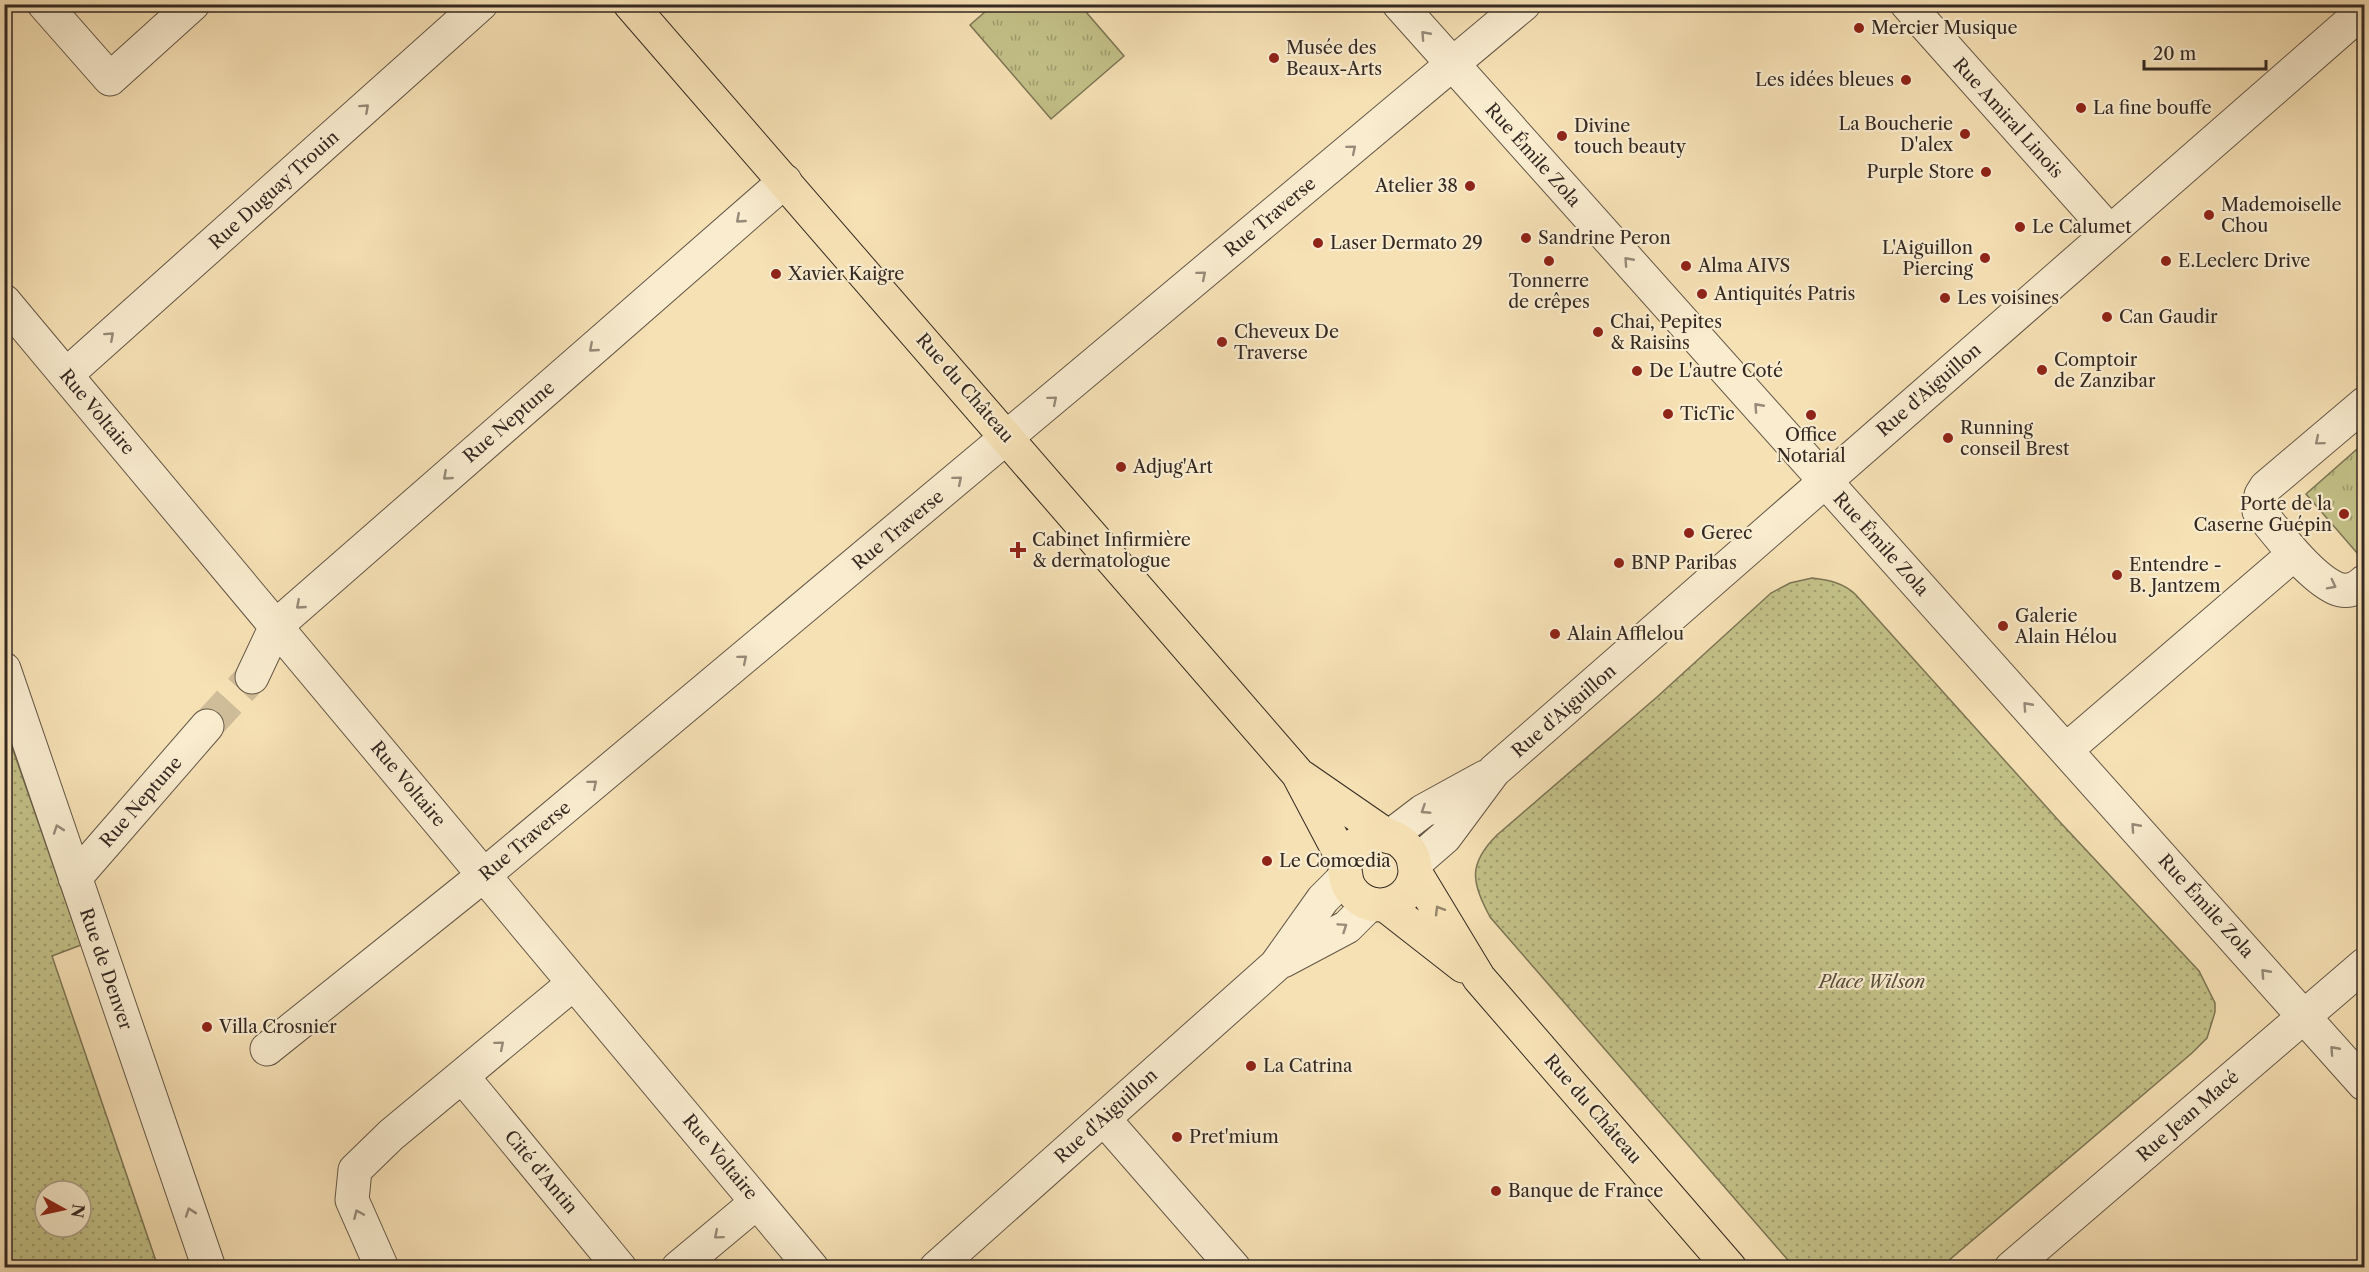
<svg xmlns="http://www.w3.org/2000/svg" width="2369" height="1272" viewBox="0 0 2369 1272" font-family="'Libre Caslon Text',serif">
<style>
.grass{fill:url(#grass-tufts);stroke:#7c7555;stroke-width:1.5}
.park{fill:url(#park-dots);stroke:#7c7555;stroke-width:1.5;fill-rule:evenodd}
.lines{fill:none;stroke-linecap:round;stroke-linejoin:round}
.minor-tunnel{stroke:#cfbc98;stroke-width:33;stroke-dasharray:33 16;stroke-linecap:butt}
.minor-casing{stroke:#645747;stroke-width:35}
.major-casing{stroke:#342922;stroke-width:35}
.minor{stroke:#f9eccf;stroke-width:33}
.major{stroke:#f6e1b5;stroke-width:33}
.oneway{stroke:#968a78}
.oneway2{stroke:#95856c}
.poi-dot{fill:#8f2418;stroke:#f9eccf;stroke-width:2}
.labels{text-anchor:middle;stroke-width:4.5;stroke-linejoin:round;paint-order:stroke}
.poi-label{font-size:18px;fill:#342922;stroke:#f9eccf;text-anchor:start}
.street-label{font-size:18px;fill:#342922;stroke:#f9eccf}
.park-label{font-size:18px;font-style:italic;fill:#584f3c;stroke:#f9eccf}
</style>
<defs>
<pattern id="grass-tufts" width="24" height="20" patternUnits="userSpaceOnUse" patternTransform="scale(1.5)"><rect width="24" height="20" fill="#c3c188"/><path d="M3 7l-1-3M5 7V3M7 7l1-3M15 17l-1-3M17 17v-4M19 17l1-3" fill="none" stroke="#9f9d6f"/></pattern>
<pattern id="park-dots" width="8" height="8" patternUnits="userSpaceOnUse" patternTransform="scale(1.5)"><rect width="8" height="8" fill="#c3c188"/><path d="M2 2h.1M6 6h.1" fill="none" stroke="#9f9d6f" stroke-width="1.8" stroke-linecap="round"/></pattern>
</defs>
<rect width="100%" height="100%" fill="#f6e1b5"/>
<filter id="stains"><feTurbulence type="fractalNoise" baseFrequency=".00333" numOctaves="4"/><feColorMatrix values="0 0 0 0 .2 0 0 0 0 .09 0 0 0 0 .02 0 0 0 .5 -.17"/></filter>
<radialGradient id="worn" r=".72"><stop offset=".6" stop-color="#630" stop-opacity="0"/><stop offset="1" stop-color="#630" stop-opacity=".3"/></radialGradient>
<path class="grass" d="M994,4L1080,5L1124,56L1051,119L970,25Z
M2364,443V546L2357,553L2306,494Z"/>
<path class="park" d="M1812,578C1829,580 1844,583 1856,595L2059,821L2199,971L2215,1003V1012L2207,1038L2192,1053L1941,1267H1794L1490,917C1472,882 1467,865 1497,835L1657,697L1771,593L1790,583Z
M4,724L81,945L52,956L158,1267H5ZM45,1191H81V1227H45Z"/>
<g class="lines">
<path class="minor-tunnel" d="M207,726L252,677"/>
<defs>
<path id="minor" d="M44,4L110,79L193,4
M1399,4L2364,1084
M1907,4L2110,232
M4,301L812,1268
M66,375L481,4
M2364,404L2266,487L2261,495L2259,511C2277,533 2309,576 2335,588C2346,593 2356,590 2364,582
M4,669L209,1268
M252,677L276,626L785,181
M2066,750L2294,554
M1389,837L1423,811L1485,777
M1414,864L1445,837L1494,771L2364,10
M75,878L207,726
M1283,961L1347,927L1370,904
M267,1049L484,875L1524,4
M462,1076L620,1268
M1104,1119L1234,1268
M382,1268L352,1200L355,1170L391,1135L574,983
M678,1268L757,1202
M936,1268L1276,965L1323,899L1346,876
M2011,1268L2364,965"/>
<path id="major" d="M630,4L1298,774L1345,863
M1302,777L1386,835
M1345 870a35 35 0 1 1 70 0a35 35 0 1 1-70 0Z
M1415,872L1479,978L1730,1268
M1385,905L1463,966"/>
</defs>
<use href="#minor" class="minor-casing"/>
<use href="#major" class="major-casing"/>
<use href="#minor" class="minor"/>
<use href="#major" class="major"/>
</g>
<defs><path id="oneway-chevron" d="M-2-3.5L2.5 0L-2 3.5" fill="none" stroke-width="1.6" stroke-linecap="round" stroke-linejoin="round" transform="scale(1.5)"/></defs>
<g class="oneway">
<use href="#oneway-chevron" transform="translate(1425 35) rotate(-132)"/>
<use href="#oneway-chevron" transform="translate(365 108) rotate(-42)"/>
<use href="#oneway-chevron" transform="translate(1352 149) rotate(-40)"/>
<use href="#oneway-chevron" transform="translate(740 219) rotate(139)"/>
<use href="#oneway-chevron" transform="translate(1628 261) rotate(-132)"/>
<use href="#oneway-chevron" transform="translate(1202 275) rotate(-40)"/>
<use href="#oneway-chevron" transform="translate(110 336) rotate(-42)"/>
<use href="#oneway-chevron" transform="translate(593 348) rotate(139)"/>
<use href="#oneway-chevron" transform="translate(1053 400) rotate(-40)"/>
<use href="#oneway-chevron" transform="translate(1758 407) rotate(-132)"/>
<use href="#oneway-chevron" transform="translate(2319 441) rotate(140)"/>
<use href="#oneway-chevron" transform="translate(447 476) rotate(139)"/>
<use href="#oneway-chevron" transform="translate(958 480) rotate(-40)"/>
<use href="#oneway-chevron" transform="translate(2332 585) rotate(27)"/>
<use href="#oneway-chevron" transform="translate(300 605) rotate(139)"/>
<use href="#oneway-chevron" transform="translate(743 659) rotate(-40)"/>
<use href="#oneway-chevron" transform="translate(2027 706) rotate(-132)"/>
<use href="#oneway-chevron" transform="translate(593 784) rotate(-40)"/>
<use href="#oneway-chevron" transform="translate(1425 810) rotate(147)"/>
<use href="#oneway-chevron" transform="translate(2135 827) rotate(-132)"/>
<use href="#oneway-chevron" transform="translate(58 829) rotate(-109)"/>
<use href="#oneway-chevron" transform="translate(1343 927) rotate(-34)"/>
<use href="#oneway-chevron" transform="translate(2265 973) rotate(-132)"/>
<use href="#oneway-chevron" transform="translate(500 1045) rotate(-40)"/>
<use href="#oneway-chevron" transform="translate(2334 1050) rotate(-132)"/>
<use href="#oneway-chevron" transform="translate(190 1212) rotate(-109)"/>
<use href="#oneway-chevron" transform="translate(358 1214) rotate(-113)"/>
<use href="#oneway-chevron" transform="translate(718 1235) rotate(140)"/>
</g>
<use class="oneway2" href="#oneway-chevron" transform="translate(1439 910) rotate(-121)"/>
<g class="poi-dot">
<circle cx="1859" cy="28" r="6"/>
<circle cx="1274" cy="58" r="6"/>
<circle cx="1906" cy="80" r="6"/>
<circle cx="2081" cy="108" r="6"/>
<circle cx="1965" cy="134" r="6"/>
<circle cx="1562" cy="136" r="6"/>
<circle cx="1986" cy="172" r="6"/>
<circle cx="1470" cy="186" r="6"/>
<circle cx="2209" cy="215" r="6"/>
<circle cx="2020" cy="227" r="6"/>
<circle cx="1526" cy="238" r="6"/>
<circle cx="1318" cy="243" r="6"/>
<circle cx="1985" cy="258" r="6"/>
<circle cx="1549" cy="261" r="6"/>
<circle cx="2166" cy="261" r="6"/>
<circle cx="1686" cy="266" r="6"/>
<circle cx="776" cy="274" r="6"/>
<circle cx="1702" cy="294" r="6"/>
<circle cx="1945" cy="298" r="6"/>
<circle cx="2107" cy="317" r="6"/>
<circle cx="1598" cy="332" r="6"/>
<circle cx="1222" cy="342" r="6"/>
<circle cx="2042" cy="370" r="6"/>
<circle cx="1637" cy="371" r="6"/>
<circle cx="1668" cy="414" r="6"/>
<circle cx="1811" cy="415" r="6"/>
<circle cx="1948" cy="438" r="6"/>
<circle cx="1121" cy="467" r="6"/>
<circle cx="2344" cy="514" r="6"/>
<circle cx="1689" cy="533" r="6"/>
<path d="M1015 541h6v6h6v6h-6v6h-6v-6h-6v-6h6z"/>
<circle cx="1619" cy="563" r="6"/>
<circle cx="2117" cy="575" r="6"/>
<circle cx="2003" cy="626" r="6"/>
<circle cx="1555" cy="634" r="6"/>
<circle cx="1267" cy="861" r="6"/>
<circle cx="207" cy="1027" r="6"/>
<circle cx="1251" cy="1066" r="6"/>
<circle cx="1177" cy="1137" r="6"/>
<circle cx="1496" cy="1191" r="6"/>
</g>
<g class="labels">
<g class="poi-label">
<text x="1871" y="34">Mercier Musique</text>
<text x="1286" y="54">Musée des<tspan x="1286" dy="21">Beaux-Arts</tspan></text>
<text x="1894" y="86" text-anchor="end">Les idées bleues</text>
<text x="2093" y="114">La fine bouffe</text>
<text x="1953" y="130" text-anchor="end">La Boucherie<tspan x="1953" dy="21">D'alex</tspan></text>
<text x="1574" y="132">Divine<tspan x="1574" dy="21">touch beauty</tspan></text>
<text x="1974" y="178" text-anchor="end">Purple Store</text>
<text x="1458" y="192" text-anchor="end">Atelier 38</text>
<text x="2221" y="211">Mademoiselle<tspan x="2221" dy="21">Chou</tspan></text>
<text x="2032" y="233">Le Calumet</text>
<text x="1538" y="244">Sandrine Peron</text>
<text x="1330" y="249">Laser Dermato 29</text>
<text x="1973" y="254" text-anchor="end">L'Aiguillon<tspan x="1973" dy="21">Piercing</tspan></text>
<text x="2178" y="267">E.Leclerc Drive</text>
<text x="1698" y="272">Alma AIVS</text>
<text x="788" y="280">Xavier Kaigre</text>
<text x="1549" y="287" text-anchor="middle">Tonnerre<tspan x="1549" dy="21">de crêpes</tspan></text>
<text x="1714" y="300">Antiquités Patris</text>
<text x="1957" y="304">Les voisines</text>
<text x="2119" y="323">Can Gaudir</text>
<text x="1610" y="328">Chai, Pepites<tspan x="1610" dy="21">&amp; Raisins</tspan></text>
<text x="1234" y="338">Cheveux De<tspan x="1234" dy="21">Traverse</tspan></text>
<text x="2054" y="366">Comptoir<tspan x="2054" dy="21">de Zanzibar</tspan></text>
<text x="1649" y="377">De L'autre Coté</text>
<text x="1680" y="420">TicTic</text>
<text x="1960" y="434">Running<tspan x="1960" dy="21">conseil Brest</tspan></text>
<text x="1811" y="441" text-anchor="middle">Office<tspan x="1811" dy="21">Notarial</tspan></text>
<text x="1133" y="473">Adjug'Art</text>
<text x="2332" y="510" text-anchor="end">Porte de la<tspan x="2332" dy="21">Caserne Guépin</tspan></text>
<text x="1701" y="539">Gerec</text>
<text x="1032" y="546">Cabinet Infirmière<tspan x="1032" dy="21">&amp; dermatologue</tspan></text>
<text x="1631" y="569">BNP Paribas</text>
<text x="2129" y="571">Entendre -<tspan x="2129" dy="21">B. Jantzem</tspan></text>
<text x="2015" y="622">Galerie<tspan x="2015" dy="21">Alain Hélou</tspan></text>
<text x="1567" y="640">Alain Afflelou</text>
<text x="1279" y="867">Le Comœdia</text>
<text x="219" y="1033">Villa Crosnier</text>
<text x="1263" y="1072">La Catrina</text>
<text x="1189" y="1143">Pret'mium</text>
<text x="1508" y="1197">Banque de France</text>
</g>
<g class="street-label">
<text transform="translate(2008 118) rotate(48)" y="6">Rue Amiral Linois</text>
<text transform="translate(1533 155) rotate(48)" y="6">Rue Émile Zola</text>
<text transform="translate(274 190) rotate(-42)" y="6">Rue Duguay Trouin</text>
<text transform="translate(1270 217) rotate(-40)" y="6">Rue Traverse</text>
<text transform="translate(965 388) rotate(49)" y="6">Rue du Château</text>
<text transform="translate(1929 390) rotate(-41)" y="6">Rue d'Aiguillon</text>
<text transform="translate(97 412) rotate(50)" y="6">Rue Voltaire</text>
<text transform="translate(509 422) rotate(-41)" y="6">Rue Neptune</text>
<text transform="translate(898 530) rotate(-40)" y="6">Rue Traverse</text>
<text transform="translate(1881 544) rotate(48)" y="6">Rue Émile Zola</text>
<text transform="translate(1564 711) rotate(-41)" y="6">Rue d'Aiguillon</text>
<text transform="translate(408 784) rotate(50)" y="6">Rue Voltaire</text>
<text transform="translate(141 802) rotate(-49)" y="6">Rue Neptune</text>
<text transform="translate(525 841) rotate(-40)" y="6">Rue Traverse</text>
<text transform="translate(2206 906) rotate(48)" y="6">Rue Émile Zola</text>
<text transform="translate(106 969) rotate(71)" y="6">Rue de Denver</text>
<text transform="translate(1593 1109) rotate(49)" y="6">Rue du Château</text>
<text transform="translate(1106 1116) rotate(-42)" y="6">Rue d'Aiguillon</text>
<text transform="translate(2188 1116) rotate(-41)" y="6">Rue Jean Macé</text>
<text transform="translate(720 1157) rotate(50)" y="6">Rue Voltaire</text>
<text transform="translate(541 1172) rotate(50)" y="6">Cité d'Antin</text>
</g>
<g class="park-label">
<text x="1872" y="988">Place Wilson</text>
</g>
</g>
<rect width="2369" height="1272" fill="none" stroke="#f6e1b5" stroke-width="24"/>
<rect x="6" y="6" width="2357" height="1260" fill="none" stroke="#342922" stroke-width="3"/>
<rect x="12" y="12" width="2345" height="1248" fill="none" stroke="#342922" stroke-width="1.5"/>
<g transform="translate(63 1209) rotate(98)"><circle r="28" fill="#f9eccf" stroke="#aa9e8a" stroke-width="1.5"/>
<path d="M0-4.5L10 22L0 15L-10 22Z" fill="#8f2418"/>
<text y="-9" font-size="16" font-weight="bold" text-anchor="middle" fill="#342922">N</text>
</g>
<path d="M2144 60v9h122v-9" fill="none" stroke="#342922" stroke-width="3"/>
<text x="2153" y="60" font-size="18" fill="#342922" stroke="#f9eccf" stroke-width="4.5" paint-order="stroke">20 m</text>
<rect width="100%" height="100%" filter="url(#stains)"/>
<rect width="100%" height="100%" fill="url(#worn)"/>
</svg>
